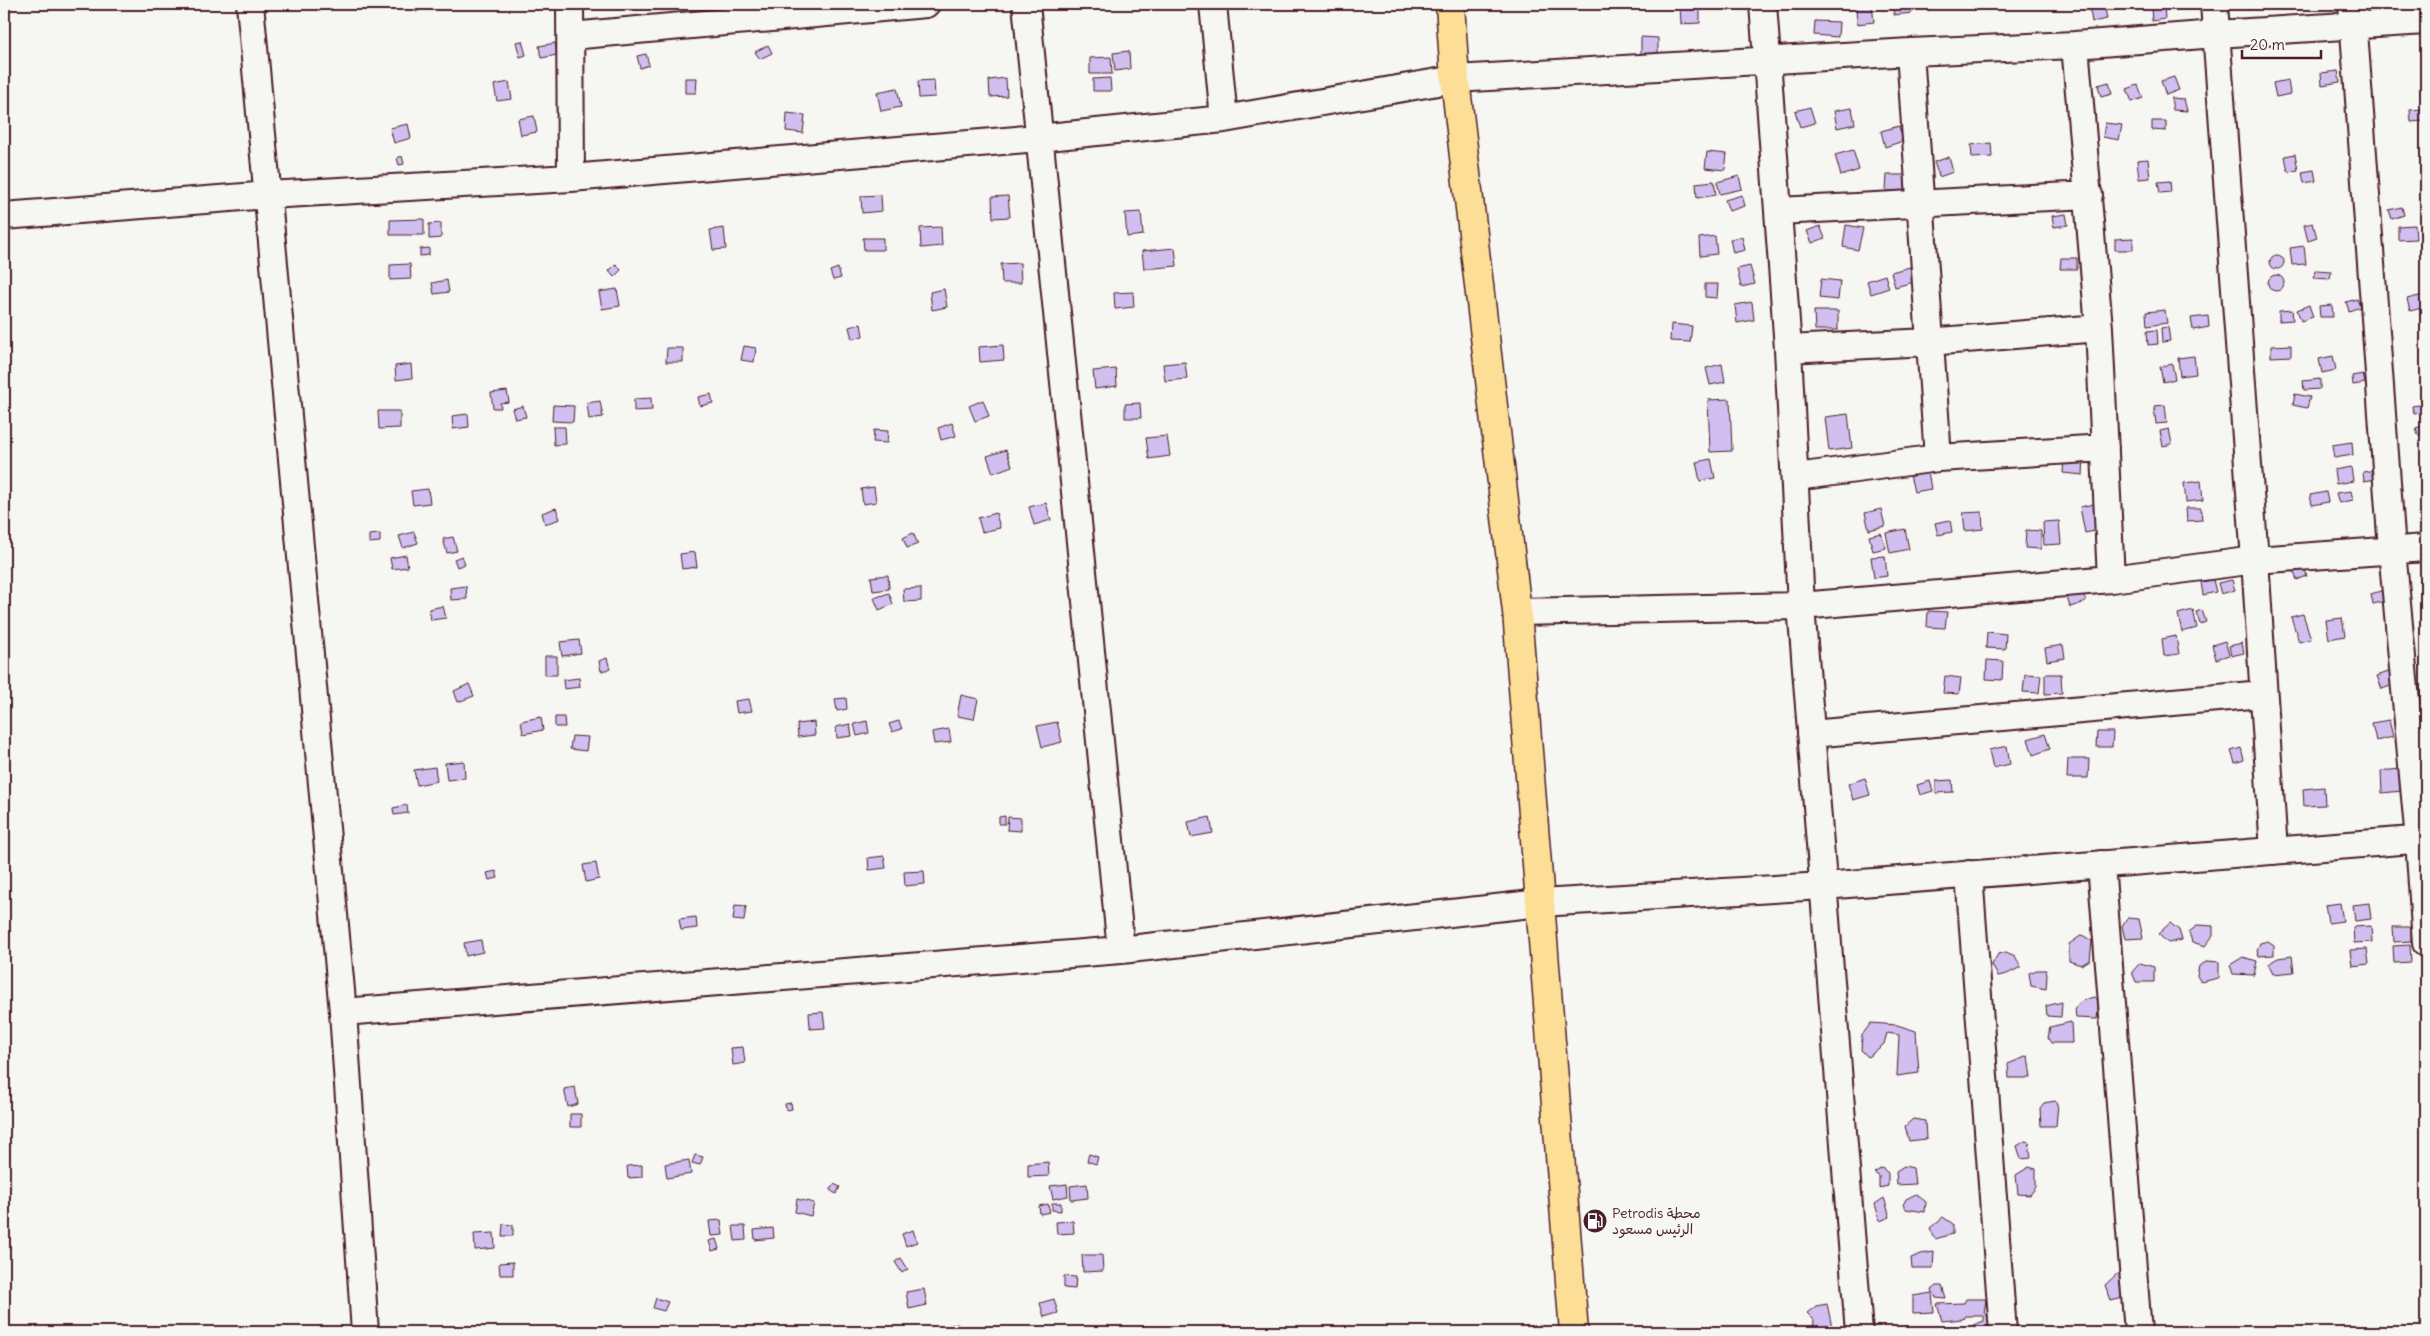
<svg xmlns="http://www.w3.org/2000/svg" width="2430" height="1336" viewBox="0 0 2430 1336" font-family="Delius,'Playpen Sans Arabic',sans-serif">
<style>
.building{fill:#d1bff0;stroke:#4a1f2b}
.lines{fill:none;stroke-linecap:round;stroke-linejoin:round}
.minor-casing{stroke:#4a1f2b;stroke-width:30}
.primary-casing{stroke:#4a1f2b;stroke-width:31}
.minor{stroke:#f6f6f2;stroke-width:26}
.primary{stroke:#fdde96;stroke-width:28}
.labels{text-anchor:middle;stroke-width:5;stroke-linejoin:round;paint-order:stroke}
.poi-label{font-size:14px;fill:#4a1f2b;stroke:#f6f6f2;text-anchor:start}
</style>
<rect width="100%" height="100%" fill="#f6f6f2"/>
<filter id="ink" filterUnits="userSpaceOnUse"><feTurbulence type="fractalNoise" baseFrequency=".02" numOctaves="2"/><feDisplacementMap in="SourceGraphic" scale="10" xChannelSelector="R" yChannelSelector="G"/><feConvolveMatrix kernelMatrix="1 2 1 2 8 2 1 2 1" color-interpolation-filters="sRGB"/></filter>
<g filter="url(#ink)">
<path class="building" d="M424,4L425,7L416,12L413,5Z
M1893,4H1911L1912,13L1894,15Z
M2089,4H2104L2107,19L2092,22Z
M1872,5L1874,22L1857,24L1856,7Z
M1680,6H1700V23L1681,24Z
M2164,6L2165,19L2152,21L2151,8Z
M1815,21L1839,22L1838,37L1814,35Z
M1641,37L1658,38V60H1641Z
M522,41L526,55L520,57L516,42Z
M555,43L557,55L541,58L539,46Z
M768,45L772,53L760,59L755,52Z
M1129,51L1130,69L1115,71L1113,53Z
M646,54L649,65L640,68L637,56Z
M1111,57L1112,74H1090V58Z
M2338,71L2340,82L2322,85L2321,73Z
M2174,77L2179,90L2166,95L2161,81Z
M685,78H697L696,93H685Z
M1006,78L1007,96L990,97L989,80Z
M1110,78L1111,91H1093V79Z
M934,80L935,97L919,98L918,81Z
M2288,80L2290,94L2276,97L2273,83Z
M509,82L512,99L497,101L494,85Z
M2109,82L2112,94L2101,97L2098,85Z
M2138,85L2143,98L2132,102L2127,89Z
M897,88L901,107L881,111L877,92Z
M2171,98L2184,99L2187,111L2173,110Z
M1810,107L1815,123L1800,127L1795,111Z
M1852,108L1855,124L1837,128L1834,111Z
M2423,109L2424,121L2411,122L2410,110Z
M787,113L805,115L803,133L786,131Z
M534,116L537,132L521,135L518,119Z
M2152,121H2166V131L2152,130Z
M2105,123L2122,125L2119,140L2103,137Z
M408,124L411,138L394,143L390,128Z
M1899,126L1903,141L1885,147L1881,131Z
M1991,143L1992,157L1972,158L1971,145Z
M1853,150L1859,170L1841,176L1835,155Z
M1707,152L1727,154L1725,170L1705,168Z
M2295,154L2298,170L2288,172L2285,156Z
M402,156L404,164L399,165L397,158Z
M1949,157L1953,172L1939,177L1934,162Z
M2148,159L2150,178L2139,179L2137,160Z
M2314,170L2316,181L2304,183L2302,172Z
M1887,175H1905V192L1886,191Z
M1739,176L1742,189L1720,194L1717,182Z
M1714,181L1716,195L1697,198L1696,183Z
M2170,181L2171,192L2160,193L2158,182Z
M881,195L882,211L862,213L861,196Z
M1742,195L1745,206L1729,211L1725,200Z
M1008,196L1010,217L993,218L992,197Z
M2402,207L2404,215L2392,219L2389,210Z
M1141,212L1143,235L1127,237L1125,213Z
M2066,214L2068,225L2054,227L2052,216Z
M424,219V235H390V220Z
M441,223V238L429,239V224Z
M2313,223L2317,238L2308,241L2304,225Z
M1846,225L1863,228L1858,250L1843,247Z
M2415,225L2416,239L2398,240V226Z
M1820,226L1825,238L1812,243L1807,231Z
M941,227L942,246L921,248L920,228Z
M724,228L726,249L713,250L710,230Z
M1715,236L1717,254L1700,256L1699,238Z
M1742,237L1745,250L1733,253L1730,239Z
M863,238H883V250H864Z
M2133,238V250H2115V239Z
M2304,246L2306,264L2292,265L2290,248Z
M429,248V255L420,256V249Z
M1175,248L1177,266L1144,269L1142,251Z
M2270 262a7 7 0 1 1 14 0a7 7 0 1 1-14 0Z
M2061,258H2077V269H2060Z
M1020,263L1021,283H1002L1001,264Z
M410,264L411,279L390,280V265Z
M616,264L621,270L614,277L609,271Z
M1750,266L1755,284L1741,287L1737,269Z
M1910,267L1914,282L1895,287L1891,272Z
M838,268L841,278L833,280L830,271Z
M2315,270L2331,271L2330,279L2314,278Z
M1885,275L1889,288L1871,294L1867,281Z
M2268 283a8 8 0 1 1 16 0a8 8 0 1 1-16 0Z
M1821,279L1840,281L1838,300L1819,298Z
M447,280L449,292L434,294L432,283Z
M1705,284H1718L1717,298L1705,297Z
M617,289L620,306L602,309L599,292Z
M944,289L947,307L932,310L930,292Z
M1133,292L1134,307L1115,309L1114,293Z
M2423,295L2426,307L2410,311L2407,299Z
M2357,299L2360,307L2349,311L2346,302Z
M1752,302L1754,320L1737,323L1735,305Z
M2309,305L2313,317L2301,321L2297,310Z
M2332,305L2333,317H2320L2319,306Z
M2165,310L2167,323L2147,326L2146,312Z
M2292,310L2293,320L2279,321V311Z
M1814,311H1838V330H1815Z
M2208,316L2209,327L2193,330L2191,318Z
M861,324L863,336L852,339L849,327Z
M1671,324L1692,326L1690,342L1670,341Z
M2168,327L2170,341L2162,342L2161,328Z
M2157,330L2158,344L2148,345L2147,331Z
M1003,345L1004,360L980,362L979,347Z
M2291,345V356L2271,357V346Z
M744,346L756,348L754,362L741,360Z
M667,348H683V362H666Z
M2194,356L2196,374L2180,376L2178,358Z
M2333,356L2336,370L2322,373L2319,359Z
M1185,362L1187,379L1165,381L1163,364Z
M411,364L412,378L396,380L395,366Z
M1722,364L1725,382L1710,385L1706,368Z
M2172,364L2175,379L2163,382L2160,367Z
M1116,369L1117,386L1095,389L1093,371Z
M2363,374L2365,383L2353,385L2352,376Z
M2320,379V389L2304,390L2303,381Z
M507,391L509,402L500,403L501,408H493L491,393Z
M711,394L713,403L700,406L698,397Z
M2295,394L2310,397L2307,408L2293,405Z
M651,398L652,410L634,411V399Z
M1730,399L1732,451L1710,452L1708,400Z
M983,400L989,416L975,421L969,406Z
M600,401L603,417L589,419L587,403Z
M1140,403L1141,418H1125V404Z
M2426,404V412L2414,414L2412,406Z
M553,405L574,406L573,422L552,421Z
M2165,405L2167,423L2156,424L2154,406Z
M523,406L526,417L515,419L512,409Z
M378,411H400V428L379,429Z
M468,414L469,427L453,429L452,416Z
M1848,414L1852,448L1829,451L1825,417Z
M952,423L956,436L941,440L938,428Z
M2424,425L2426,432L2418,435L2416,428Z
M553,427H565L566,444L554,445Z
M2169,429L2172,444L2163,446L2160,431Z
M874,430L888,431L887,443L873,442Z
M1167,436L1170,456L1149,459L1146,438Z
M2352,442L2353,455L2334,458L2332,445Z
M1006,450L1012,466L993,473L987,456Z
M2064,454L2084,455L2083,475L2063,473Z
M1711,459L1715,478L1700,481L1696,462Z
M2351,467L2353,481L2336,484L2334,470Z
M2381,469L2382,478L2364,481L2363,472Z
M1928,471L1931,489L1914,492L1910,475Z
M2201,481L2203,500L2186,502L2184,483Z
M874,487L876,502L863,504L861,489Z
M428,489L430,503L413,505L411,491Z
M2351,491L2353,500L2339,503L2336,493Z
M2326,492L2328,502L2312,505L2310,495Z
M1046,503L1051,520L1034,525L1029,507Z
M2094,504L2099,530L2085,533L2080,507Z
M556,508L560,519L545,524L542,513Z
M2186,508H2201L2202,520L2187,521Z
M1881,509L1885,526L1869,530L1865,513Z
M1982,512L1983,529L1965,531L1963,513Z
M996,513L1000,528L982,532L978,518Z
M1950,520L1952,532L1938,535L1935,523Z
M2059,521L2061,544L2044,545L2043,522Z
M1905,529L1909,549L1890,553L1886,533Z
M2026,530L2041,531V549L2025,548Z
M414,532L418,543L403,548L399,536Z
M913,533L918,544L907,548L903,538Z
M1881,533L1886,548L1873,551L1869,536Z
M380,534V542L369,543V535Z
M453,537L457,551L447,553L443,539Z
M695,552L697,567L682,569L680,554Z
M406,555L408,567L392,569L390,558Z
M462,556L465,564L457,567L454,559Z
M1885,556L1887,576L1874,578L1871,557Z
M2304,567L2307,576L2297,580L2293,570Z
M888,575L889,589L873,591L871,577Z
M2213,580L2216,592L2203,595L2201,582Z
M2232,580L2235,590L2221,594L2218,583Z
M466,586L467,599L451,600L450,588Z
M921,588V601L904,602L903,589Z
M2387,589L2389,600L2373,604L2371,594Z
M2082,590L2086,602L2070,607L2066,594Z
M889,593L893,604L879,610L874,598Z
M443,606L446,618L431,620L429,609Z
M2193,610L2197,628L2182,632L2178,614Z
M2202,610L2206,622L2200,624L2196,612Z
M1928,611L1947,612L1945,628L1927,627Z
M2303,614L2311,639L2299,642L2291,617Z
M2342,618L2345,636L2329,639L2326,620Z
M1987,632L2006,634L2005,649L1986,648Z
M2176,636L2179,654L2164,656L2162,639Z
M579,640L581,653L562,656L560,642Z
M2225,641L2229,655L2216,659L2212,645Z
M2242,643L2244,653L2231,656L2229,646Z
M2063,645L2065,658L2047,661L2045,648Z
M545,656H557V675H545Z
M607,658L610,669L601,671L599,661Z
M1987,660L2003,661L2002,680L1986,679Z
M2391,671L2396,684L2382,689L2377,676Z
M2025,674L2041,675L2039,693L2023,692Z
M2045,674H2061L2062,693L2045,694Z
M1945,676L1961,678L1959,694L1943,693Z
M579,678L580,687L564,689L563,680Z
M469,684L474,696L458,702L454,691Z
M961,695L978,699L974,719L957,716Z
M846,698L847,709L837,711L835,699Z
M749,699L752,711L737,713L735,701Z
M541,717L543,730L523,734L521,721Z
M555,717H564L565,727H555Z
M2389,720L2393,737L2376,741L2372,723Z
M867,721L869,733L857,736L854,724Z
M899,721L902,729L892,732L889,724Z
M814,722L815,735L798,737L797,724Z
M1057,722L1062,742L1042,747L1037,726Z
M850,724L852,736L837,738L836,727Z
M949,729L951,742L934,744L932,732Z
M2097,732H2113L2112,747H2096Z
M2045,734L2050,749L2033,755L2028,739Z
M572,736L588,737L586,751L570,749Z
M2007,746L2010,764L1993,768L1989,750Z
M2241,748L2244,760L2235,763L2231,751Z
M2068,759H2089L2088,778H2067Z
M464,761L465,778L447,780L445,763Z
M435,767L437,781L417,785L414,770Z
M2400,769L2402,791L2382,793L2381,771Z
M1865,778L1870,795L1853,800L1848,784Z
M1952,780L1953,792L1936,793V781Z
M1930,781L1933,791L1920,795L1917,785Z
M2324,787L2325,805L2304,806L2303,789Z
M407,805L408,813L394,815L393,808Z
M1005,816V824H999V817Z
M1008,817L1021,818V831L1007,830Z
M1210,817L1213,833L1191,837L1188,822Z
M884,856L886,868L869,870L868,858Z
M596,863L599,879L586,882L583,865Z
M496,871L498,878L489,880L487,873Z
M924,871L925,884L905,886L904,872Z
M2340,903L2343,921L2328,923L2325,905Z
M2369,903L2371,919L2355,921L2353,905Z
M735,905L746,906L744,921L733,920Z
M696,917L697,928L681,930L679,919Z
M2127,918L2139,919L2143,938L2125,939L2122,926Z
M2170,923L2179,930L2182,940L2168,943L2158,934Z
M2198,925L2213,926V936L2205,946L2192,942L2189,932Z
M2371,926L2372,942L2354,943L2353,927Z
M2393,927H2411V941L2394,942Z
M2082,935L2092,941L2090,960L2081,965L2069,961V944Z
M481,940L483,952L466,956L464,943Z
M2268,941L2274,945V955L2259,956L2257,950L2260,943Z
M2410,945L2411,962L2394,963L2393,946Z
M2367,949L2369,964L2352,966L2350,950Z
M2006,952L2015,956L2021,967L2007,974L1998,976L1992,965L1998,954Z
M2292,956L2294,972L2273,974L2268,964L2278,958Z
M2243,957L2257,961L2254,975L2233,974L2230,965Z
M2208,961L2219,962V978L2201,982L2197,976L2199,966Z
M2140,963L2154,967V982H2136L2132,972Z
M2037,970H2046L2047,975L2046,989L2031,986L2029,973Z
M2094,997L2099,1001L2097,1019L2076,1018L2075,1007L2083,1000Z
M2062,1002L2061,1017L2047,1016L2046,1006Z
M823,1012L825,1028L810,1029L809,1013Z
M2071,1022L2072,1043H2051L2048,1038L2050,1027Z
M1871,1023L1897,1025L1916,1031L1919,1073L1897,1076L1899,1035L1887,1033L1884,1044L1868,1057L1861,1050L1862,1035Z
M743,1047L745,1063L733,1065L731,1048Z
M2028,1056L2031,1078H2009L2008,1064Z
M575,1087L578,1104L568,1107L564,1089Z
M2055,1101L2058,1104L2056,1126H2041L2040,1108L2044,1103Z
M791,1103L792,1109L786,1110L785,1104Z
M570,1114H581V1127H570Z
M1913,1119L1925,1121L1926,1139L1909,1141L1905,1126Z
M2025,1141L2029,1142L2031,1158L2021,1159L2017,1146Z
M1089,1154L1098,1157L1096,1164L1087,1161Z
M695,1155L703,1157L700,1165L692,1163Z
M689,1160L691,1174L667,1178L665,1164Z
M1048,1162L1049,1176L1028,1177V1164Z
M642,1165V1177L628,1178L627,1166Z
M1904,1166L1913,1168L1915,1184L1897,1185L1896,1171Z
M2029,1167L2036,1169V1187L2030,1195L2018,1194L2016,1175Z
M1882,1168L1888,1173V1186L1879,1188V1176L1874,1173Z
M834,1184L840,1187L836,1194L830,1190Z
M1067,1184L1068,1196L1053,1199L1050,1186Z
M1087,1184L1088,1198L1071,1200L1070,1186Z
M1916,1194L1926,1202L1925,1212L1906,1209L1903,1205L1906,1199Z
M1884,1198L1890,1217L1880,1221L1875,1204Z
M797,1199L814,1203L811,1216L795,1212Z
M1052,1203H1061V1211L1052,1210Z
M1048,1204L1050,1212L1040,1214L1039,1206Z
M1943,1217L1953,1224V1234L1935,1239L1930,1228Z
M721,1220L723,1235L711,1236L709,1221Z
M1073,1221L1074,1233L1057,1234L1056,1222Z
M503,1224L513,1225V1236H502Z
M733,1226H745L746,1240L735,1241Z
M773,1228L774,1238L755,1240L754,1230Z
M913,1230L917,1242L906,1246L902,1234Z
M494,1233L495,1248L475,1250L474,1234Z
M716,1239L719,1249L712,1251L709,1241Z
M1934,1252L1933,1268H1912L1911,1258L1921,1254Z
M1082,1255H1102L1103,1271L1083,1272Z
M901,1258L908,1269L902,1273L895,1262Z
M513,1262V1275H500L499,1263Z
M2118,1273L2127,1277L2123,1298L2111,1301L2105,1285Z
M1064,1276L1076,1277L1075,1289L1064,1288Z
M1937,1286H1942L1946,1299L1936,1298L1932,1290Z
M924,1289L927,1305L909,1309L906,1292Z
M1932,1293L1934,1312L1913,1313V1296Z
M656,1298L668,1302L664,1311L653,1308Z
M1054,1299L1058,1313L1044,1317L1040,1303Z
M1966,1299H1986L1984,1313L1990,1318L1991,1332H1977L1973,1325L1984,1321V1316H1965L1963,1319L1942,1321L1937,1304L1964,1303Z
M1827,1304L1832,1327L1813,1332L1814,1320L1807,1313L1816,1306Z
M958,1324L959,1332H939L938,1327Z"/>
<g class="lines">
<defs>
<path id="minor" d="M250,4L343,1012L365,1332
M570,4L571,178
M1026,4L1121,950
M1213,4L1224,119
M1763,4L1788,349L1801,606L1859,1332
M2214,4L2255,560L2274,851
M2352,4L2392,550L2419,840L2426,943
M571,36L926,4
M2075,45L2099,328L2111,579
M1910,52L1938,458
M1778,211L2089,195
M4,216L268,195L571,178L1038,138L1224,119L1455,79L1910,52L2075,45L2216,34L2426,21
M1788,349L1929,342L2099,328
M1796,477L1938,458L2105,448
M1517,612L1801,606L2111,579L2255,560L2426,548
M1811,734L2263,694
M2101,864L2138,1332
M1969,874L2003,1332
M343,1012L1121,950L1540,903L1823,886L2426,839"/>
<path id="primary" d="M1450,4L1455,79L1517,612L1574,1332"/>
</defs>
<use href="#minor" class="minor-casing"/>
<use href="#primary" class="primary-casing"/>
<use href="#minor" class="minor"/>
<use href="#primary" class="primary"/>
</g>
</g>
<defs>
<symbol id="fuel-disc" viewBox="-11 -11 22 22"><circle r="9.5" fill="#4a1f2b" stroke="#f6f6f2"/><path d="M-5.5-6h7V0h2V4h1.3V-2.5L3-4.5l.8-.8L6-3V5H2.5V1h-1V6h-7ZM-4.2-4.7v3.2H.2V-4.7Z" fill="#fff"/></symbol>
</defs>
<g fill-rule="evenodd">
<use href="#fuel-disc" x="1581" y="1207" width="28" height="28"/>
</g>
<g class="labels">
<g class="poi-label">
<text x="1612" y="1218">Petrodis محطة<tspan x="1612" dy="16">الرئيس مسعود</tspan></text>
</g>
</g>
<rect width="2430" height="1336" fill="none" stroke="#f6f6f2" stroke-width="20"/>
<rect x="10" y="10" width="2410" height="1316" fill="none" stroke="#4a1f2b" stroke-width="2" filter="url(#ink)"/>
<path d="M2242 50v8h79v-8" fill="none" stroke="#4a1f2b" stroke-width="2.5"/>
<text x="2250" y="50" font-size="15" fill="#4a1f2b" stroke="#f6f6f2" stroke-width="4" paint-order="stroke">20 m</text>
</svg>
